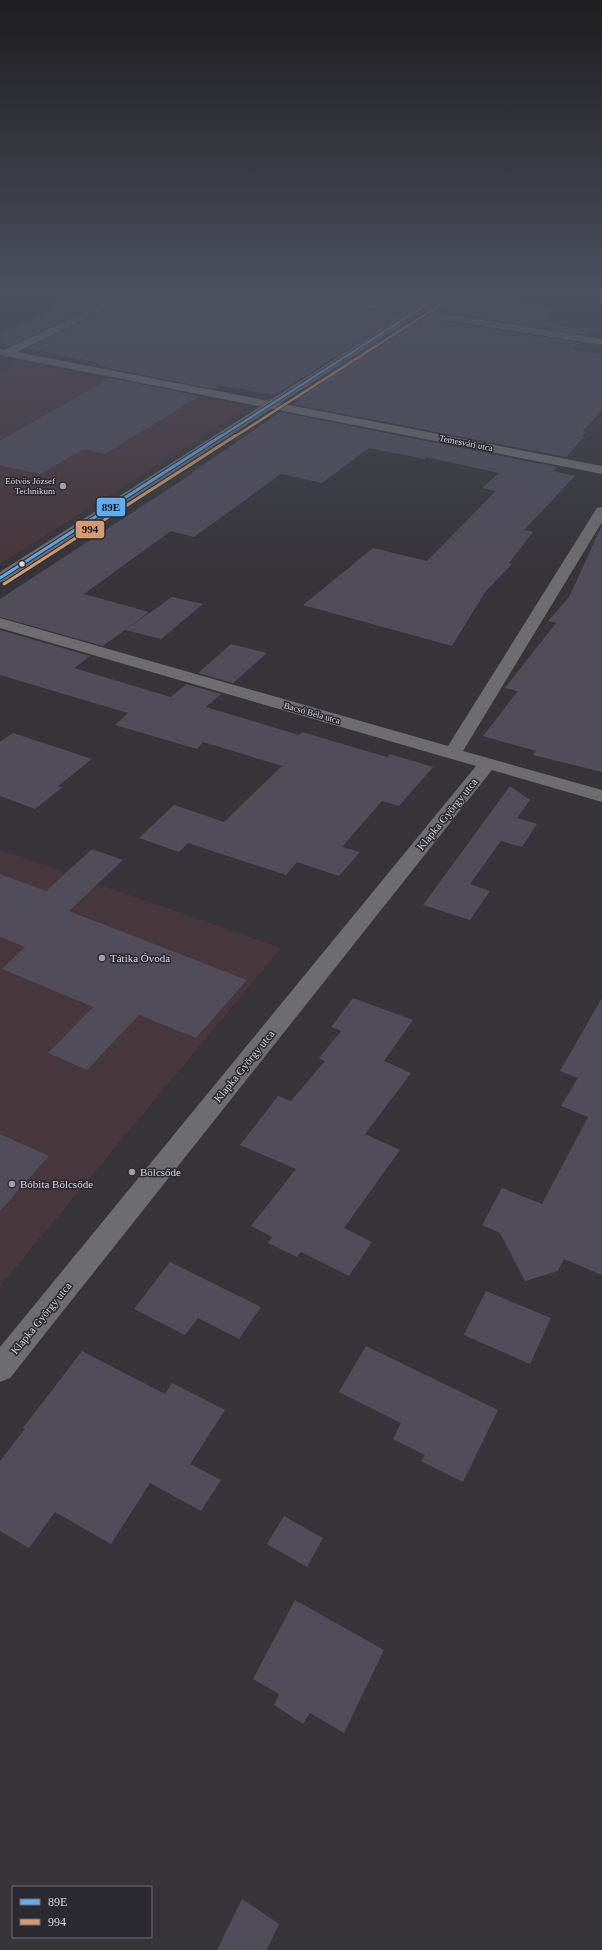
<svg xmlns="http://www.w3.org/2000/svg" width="602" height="1950" viewBox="0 0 602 1950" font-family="'Times New Roman',serif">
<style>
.education{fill:#47363b}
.building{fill:#504c5a}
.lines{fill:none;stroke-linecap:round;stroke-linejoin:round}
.minor{fill:#6d6d6f;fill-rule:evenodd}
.tertiary{fill:#6d6d6f;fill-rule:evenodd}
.bus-1-far1-casing{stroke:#2b2930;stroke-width:4}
.bus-1-casing{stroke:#2b2930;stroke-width:5}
.bus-2-far1-casing{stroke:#2b2930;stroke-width:4}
.bus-2-casing{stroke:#2b2930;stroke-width:5}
.bus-1-far1{stroke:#60acee;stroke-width:2.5}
.bus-1{stroke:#60acee;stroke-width:3}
.bus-2-far1{stroke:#d39c74;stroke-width:2.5}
.bus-2{stroke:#d39c74;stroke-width:3}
.poi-dot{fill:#a19fa4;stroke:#2b2930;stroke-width:1.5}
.bus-dot{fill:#dad9de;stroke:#2b2930;stroke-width:1.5}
.labels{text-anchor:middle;stroke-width:3;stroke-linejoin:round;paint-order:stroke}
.far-street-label{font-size:9px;fill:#dad9de;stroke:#2b2930}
.far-poi-label{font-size:9px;fill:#dad9de;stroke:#2b2930;text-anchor:end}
.street-label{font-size:11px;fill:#dad9de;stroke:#2b2930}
.poi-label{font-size:11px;fill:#dad9de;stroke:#2b2930;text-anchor:start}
.line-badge{stroke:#2b2930;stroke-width:1.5}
.pale-badge-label{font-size:11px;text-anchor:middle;font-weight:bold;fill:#111}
</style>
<rect width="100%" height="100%" fill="#363439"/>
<path class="education" d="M22,362L250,407L0,564V373Z
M0,850L281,948L0,1286Z"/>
<path class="building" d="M71,294H119L12,345L0,342V334L54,308L55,302Z
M138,294H296L302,298L402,315L275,395L219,385L213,389L123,371L96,365L99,363L28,348Z
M335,294H434L414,307Z
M450,294L558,309L538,321L595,330L588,335L428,309Z
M416,317L579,343L571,349L602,354V410L583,431L586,432L582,436L584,437L566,457L293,404L300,400L291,398Z
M110,378L200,396L105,454L84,449L40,474L0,465V441Z
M281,412L557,467L553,471L575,476L524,530L533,532L509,563L512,564L485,592L452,646L303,605L373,548L427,561L496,491L482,488L499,473L426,457L425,459L369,448L322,483L281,474L194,537L171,531L84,594L149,612L103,646L0,617V599L193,473H191Z
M602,525V772L533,755L536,751L483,736L518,691L505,688L556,623L548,621L569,597Z
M172,597L203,604L161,639L125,630Z
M0,630L90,656L74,668L171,697L186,684L221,694L206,707L299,735L302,732L387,757L390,754L433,767L399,806L382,801L342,847L360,852L339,876L297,862L286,875L188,843L179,852L139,838L174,805L224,822L282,766L203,742L197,749L115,725L128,713L0,675Z
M231,644L267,653L233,683L198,673Z
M13,733L92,759L58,786L63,787L35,809L0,796V742Z
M510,786L530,800L517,818L537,824L522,847L501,841L470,884L490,891L470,920L423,905Z
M92,849L123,860L69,911L247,980L196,1038L139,1015L87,1070L48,1053L93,1007L2,969L25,947L0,937V874L46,891Z
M353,998L413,1020L384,1061L411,1073L365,1134L400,1150L344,1228L372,1242L349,1276L301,1252L297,1257L268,1243L272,1237L251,1226L296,1169L240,1145L278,1096L291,1101L325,1061L319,1058L341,1031L331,1027Z
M602,998V1275L564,1259L558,1271L525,1281L500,1233L482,1225L502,1188L542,1204L588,1117L561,1106L578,1078L560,1071Z
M0,1134L49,1156L0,1211Z
M170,1262L261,1307L239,1339L198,1318L185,1335L134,1309Z
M486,1291L551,1318L530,1364L464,1335Z
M366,1346L498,1410L463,1482L421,1461L425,1455L393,1439L401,1423L339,1392Z
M82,1351L165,1394L172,1383L225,1410L190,1464L221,1480L201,1511L150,1483L111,1544L55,1512L29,1548L0,1531V1461L25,1429L23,1428Z
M284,1516L323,1538L307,1567L267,1544Z
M295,1600L384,1650L344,1733L310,1713L303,1724L274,1705L279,1694L253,1679Z
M242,1899L279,1924L267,1950H217Z"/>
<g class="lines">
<path class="minor" d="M123,294H137L17,352L602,466V474L0,355V349L4,350Z
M297,294H323L602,339V345L302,297Z
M602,507V522L463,751L602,790V802L492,770L10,1378L0,1382V1347L476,766L0,628V618L448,746L595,511L597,508Z"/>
<path class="tertiary" d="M437,294H449L5,581L0,582V572Z"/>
<defs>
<path id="bus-1-far1" d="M220,437L443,294"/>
<path id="bus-1" d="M0,578L221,436"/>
<path id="bus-2-far1" d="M234,437L448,300"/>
<path id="bus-2" d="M4,584L235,436"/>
</defs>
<use href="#bus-1-far1" class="bus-1-far1-casing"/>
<use href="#bus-1" class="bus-1-casing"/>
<use href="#bus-2-far1" class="bus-2-far1-casing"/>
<use href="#bus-2" class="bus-2-casing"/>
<use href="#bus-1-far1" class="bus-1-far1"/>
<use href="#bus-1" class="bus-1"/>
<use href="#bus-2-far1" class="bus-2-far1"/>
<use href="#bus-2" class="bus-2"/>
</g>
<linearGradient id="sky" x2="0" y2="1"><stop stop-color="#1e1d1f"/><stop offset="0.52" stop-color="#4c505f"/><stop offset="1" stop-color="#4c505f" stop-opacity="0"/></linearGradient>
<rect width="602" height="567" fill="url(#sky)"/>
<g class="poi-dot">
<circle cx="63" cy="486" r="4"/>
<circle cx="102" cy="958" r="4"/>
<circle cx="132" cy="1172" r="4"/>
<circle cx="12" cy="1184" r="4"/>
</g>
<circle class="bus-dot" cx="22" cy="564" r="3.5"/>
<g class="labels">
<g class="far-street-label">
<text transform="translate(466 443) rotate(11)" y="3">Temesvári utca</text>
<text transform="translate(312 713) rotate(16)" y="3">Bacsó Béla utca</text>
</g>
<g class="far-poi-label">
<text x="55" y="484">Eötvös József<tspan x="55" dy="10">Technikum</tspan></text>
</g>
<g class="street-label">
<text transform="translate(447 814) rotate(-51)" y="4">Klapka György utca</text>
<text transform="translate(244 1066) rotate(-51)" y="4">Klapka György utca</text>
<text transform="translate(41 1318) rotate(-51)" y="4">Klapka György utca</text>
</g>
<g class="poi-label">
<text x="110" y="962">Tátika Óvoda</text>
<text x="140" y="1176">Bölcsőde</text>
<text x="20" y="1188">Bóbita Bölcsőde</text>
</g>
</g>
<g class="line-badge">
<rect x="96" y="497" width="30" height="20" rx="4" fill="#60acee"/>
<rect x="75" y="520" width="30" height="19" rx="4" fill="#d39c74"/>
</g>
<g class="pale-badge-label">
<text x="111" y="511">89E</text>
<text x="90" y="533">994</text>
</g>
<rect x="12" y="1886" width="140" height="52" fill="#2b2930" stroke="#716f76"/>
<rect x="20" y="1899" width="20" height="6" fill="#60acee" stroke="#716f76"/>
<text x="48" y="1906" font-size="12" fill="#dad9de">89E</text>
<rect x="20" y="1919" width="20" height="6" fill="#d39c74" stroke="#716f76"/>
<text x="48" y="1926" font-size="12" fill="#dad9de">994</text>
</svg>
